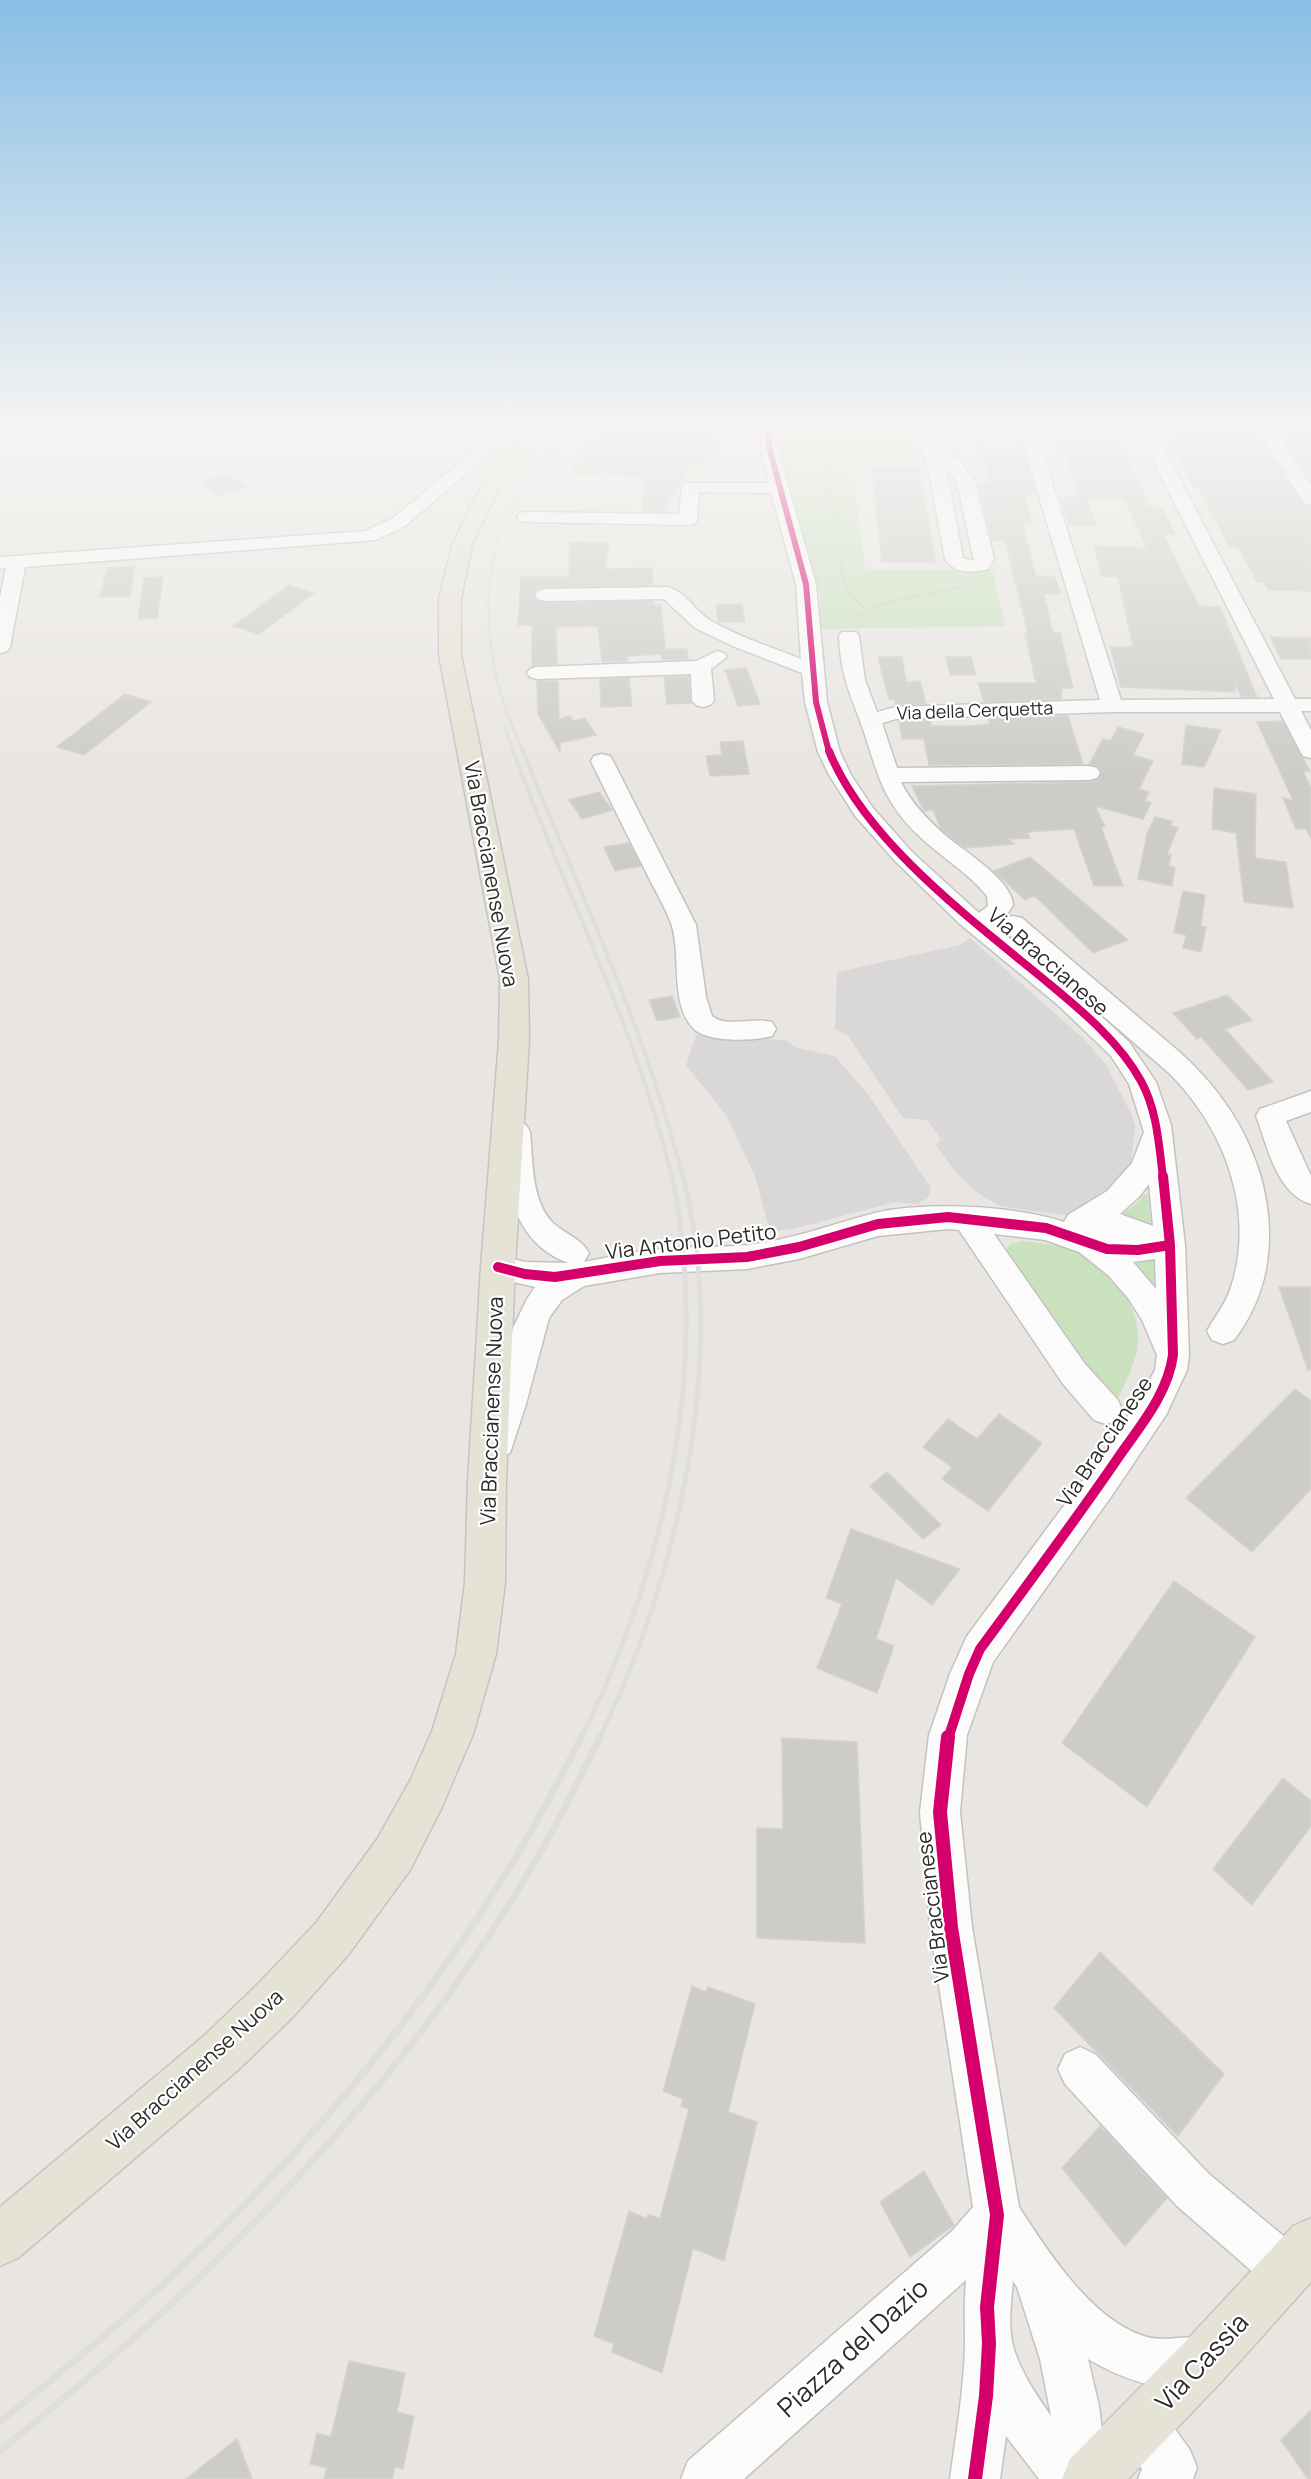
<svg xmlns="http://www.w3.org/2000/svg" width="1311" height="2479" viewBox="0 0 1311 2479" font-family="Manrope,sans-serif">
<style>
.industrial{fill:#dad7d9}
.green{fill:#cae1be}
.building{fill:#ceccc9;stroke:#d4d2ce;stroke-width:1.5}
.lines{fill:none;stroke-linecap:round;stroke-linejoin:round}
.minor-casing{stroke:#c3c2c1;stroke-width:3}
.major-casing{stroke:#c5c4c2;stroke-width:3}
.path{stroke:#c8c8c7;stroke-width:2;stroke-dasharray:3 2;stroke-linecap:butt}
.minor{fill:#fcfbfb;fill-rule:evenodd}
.major{fill:#e5e3d6;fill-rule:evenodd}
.rail-far3{stroke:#dededf;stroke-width:3}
.rail-far2{stroke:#dededf;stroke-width:4}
.rail-far1{stroke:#dededf;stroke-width:5}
.rail{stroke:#dededf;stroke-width:7}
.cycleway-far3-casing{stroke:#fff;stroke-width:8}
.cycleway-far2-casing{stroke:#fff;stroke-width:10}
.cycleway-far1-casing{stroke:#fff;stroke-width:14}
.cycleway-casing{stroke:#fff;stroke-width:17}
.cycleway-far3{stroke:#d6006c;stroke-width:6}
.cycleway-far2{stroke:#d6006c;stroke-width:8}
.cycleway-far1{stroke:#d6006c;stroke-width:10}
.cycleway{stroke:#d6006c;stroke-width:14}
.labels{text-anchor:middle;stroke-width:4.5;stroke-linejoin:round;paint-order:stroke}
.far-street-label{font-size:18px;fill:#2b2b2b;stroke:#fff}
.street-label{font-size:21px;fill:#2b2b2b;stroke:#fff}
.near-street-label{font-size:26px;fill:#2b2b2b;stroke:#fff}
</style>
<rect width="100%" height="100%" fill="#e9e6e2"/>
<path class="industrial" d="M970,938L1086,1041L1106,1065L1132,1115L1135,1127L1131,1166L1092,1210L1063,1215L1032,1211L1000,1206L979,1194L956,1173L936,1145L941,1139L927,1120L903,1118L848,1036L835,1029L837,972L960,945Z
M696,1035L786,1040L797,1048L835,1056L868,1094L931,1188L928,1198L917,1204L895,1202L793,1229L770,1232L755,1176L726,1115L686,1065Z"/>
<path class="green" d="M776,429H897L918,452V457L851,456L865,569H992L1005,626L821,629L820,595L774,436Z
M1145,1194H1148L1151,1228L1120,1216L1136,1204Z
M1022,1241C1040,1243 1059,1245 1076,1251C1111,1264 1145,1312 1137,1350C1134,1366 1125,1382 1119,1397H1110L1081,1367L1008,1259L1006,1252L1010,1244Z
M1128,1259H1155L1157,1293Z"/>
<path class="building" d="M600,429H699L724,432L708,464L691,462L663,512L642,511L646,478L600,472L599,475L570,473Z
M1165,429H1257L1300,501L1305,506L1311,507V591L1268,590L1264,582H1257L1238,546H1229L1198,487H1193Z
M1278,430H1311V482Z
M1059,438H1117L1150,507H1162L1175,534H1163L1199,606L1220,607L1257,697H1242L1235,684V692L1121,687L1110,647H1133L1118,577L1102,576L1094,546L1147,548L1124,498H1087L1096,525H1069L1060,497H1080Z
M980,447H1022L1036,494H1024L1032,523L1022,522L1036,576L1055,577L1061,594H1044L1053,633H1060L1073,688H1062L1061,699L984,702L978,683H1036L1025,633H1028L1005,541H992L978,482H991Z
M872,466L918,467L936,563L882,562Z
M227,474L245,487L220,495L202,482Z
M570,542L609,543L605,569L652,568L653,585L544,587L537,589L533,594L536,600L545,603L653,601L654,605H661L665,649H687L688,659L662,660L661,654L627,656L628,661L602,662L598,626L556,627L557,664L532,666V625H518L521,577H569Z
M135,566L130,596L100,597L107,568Z
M163,577L157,618L138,619L144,578Z
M289,585L314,593L259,634L233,626Z
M742,604L745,622H718L716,605Z
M1270,637L1311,638V659H1281Z
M878,657H902L906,682L920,681L926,704L896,705L894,699H889Z
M946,657H971L976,675H950Z
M746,668L760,704L738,706L725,670Z
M689,676L691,703L667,704L664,677Z
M629,678L632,706L601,707L600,679Z
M537,681H558L559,719L570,716L573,721L585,718L596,735L560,743V752L538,714Z
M125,694L151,702L84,755L57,747Z
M1068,716L1083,764L929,765L924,739H902L899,721L930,720L932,726H970L990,724L988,718Z
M1282,721L1310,771H1303L1311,788V839L1306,829H1296L1283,798L1293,800L1257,722Z
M1186,725L1221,730L1204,767L1182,764Z
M1118,727L1144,734L1133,755L1153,761L1139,789L1149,792L1145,801L1151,803L1143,819L1095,806L1105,827H1101L1123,886H1094L1077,838H1079H1077L1074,829L1027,832L1030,838L1008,839L1014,844L965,848L941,829L933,810L924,811L912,786L1089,782L1098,780L1102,772L1098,766L1089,764L1103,739L1111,741Z
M743,741L749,774L710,776L706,756L722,755L720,742Z
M1214,788L1256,794L1255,858L1286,862L1293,908L1244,902L1236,833L1212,829Z
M599,792L612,810L582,819L569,800Z
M1155,817L1172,821L1170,825L1178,828L1167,854L1171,855L1169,866L1175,868L1172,886L1138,879L1147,834Z
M629,843L641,866L615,871L604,847Z
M1030,857L1128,940L1093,953L1035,896L1025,900L994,871Z
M1183,891L1205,895L1201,926L1206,927L1201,952L1183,948L1186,935L1174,933Z
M1227,995L1252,1020L1225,1029L1273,1082L1248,1090L1201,1037L1197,1039L1173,1013Z
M672,996L680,1017L657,1021L649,1000Z
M1279,1287H1311V1369L1308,1370Z
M1295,1389L1311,1401V1489L1252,1552L1186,1498Z
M999,1414L1042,1443L988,1511L942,1479L952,1467L923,1447L948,1419L977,1439Z
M887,1472L941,1525L923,1539L870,1486Z
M851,1529L960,1569L932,1605L896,1578L876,1639L894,1646L877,1693L817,1668L842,1604L826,1598Z
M1174,1581L1255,1637L1147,1807L1062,1743Z
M782,1738L857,1742L865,1943L757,1938V1828L783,1829Z
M1283,1778L1311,1801V1826L1252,1905L1213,1869Z
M1100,1952L1224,2074L1178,2136L1054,2008Z
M692,1986L706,1992L708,1987L755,2004L728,2112L757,2122L724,2261L693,2248L662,2373L612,2352L614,2344L594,2336L629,2211L647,2219L648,2214L660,2219L689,2109L681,2106L683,2099L663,2091Z
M1100,2126L1167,2198L1125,2246L1062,2168Z
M924,2171L954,2225L910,2257L880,2202Z
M349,2361L405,2373L397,2412L414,2416L403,2469L395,2467L392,2479H324L327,2468L310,2464L317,2433L331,2437Z
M1311,2410V2479H1308L1281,2440Z
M237,2439L252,2479H186Z"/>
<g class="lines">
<defs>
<path id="minor" d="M500,429H518L405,526L376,540L25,567L10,647L7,651L0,653V598L6,568L0,569V557L365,531L393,518Z
M761,429H777V447L816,584L827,702L840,752L851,775L873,808L912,852L979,913L988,906L987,896C968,872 939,856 917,834C882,800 878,774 863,729C850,693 841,677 839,636L842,632H856L859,636L865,680L877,712L895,707L1100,700L1020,433L942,447L961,463L975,481L994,559L988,569C971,573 955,574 945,559L928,467L919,446L901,429H919L932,439L988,429H1035L1121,700L1274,699L1137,429H1153L1295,699H1311V711H1301L1311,730V758L1303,756L1300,751L1280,712H1112L896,719L882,723L897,768L1089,766L1097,768L1100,773L1097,778L1089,780L901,782C911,803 928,820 946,836C964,851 1012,880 1013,905L1005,918L1013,916L1022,918C1060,951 1099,983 1137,1016C1156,1033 1177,1048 1195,1067C1238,1110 1267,1168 1269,1229C1270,1271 1259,1307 1234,1340L1223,1344L1212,1340L1207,1331C1215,1316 1226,1304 1231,1287C1256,1210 1224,1128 1169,1073L1004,930L1001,924L1004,919L994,926L1076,993L1129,1042L1156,1082L1171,1125L1185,1245L1189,1355L1187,1370L1166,1415L1113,1494L993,1662L967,1735L960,1812L972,1927L1019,2207C1048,2252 1093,2322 1147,2337C1166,2342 1185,2335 1203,2338C1209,2339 1215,2343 1220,2345L1227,2362L1220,2379C1175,2398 1129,2383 1088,2359L1099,2406L1108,2479H1039L1006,2436L1000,2479H950C956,2434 964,2390 965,2345C965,2323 964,2302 966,2280L744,2479H681L688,2461L952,2231L973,2207L930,1927L920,1812L929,1735L950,1674L967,1636L1089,1472L1142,1395L1155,1370L1157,1355L1142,1320L1128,1298L1108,1275L1079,1252L1045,1240L994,1234L1085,1364L1118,1400L1122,1410L1118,1420L1106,1424L1094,1420L1063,1384L959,1230L948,1229L878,1236L799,1259L747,1269L660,1273L584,1286L562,1300L549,1318L526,1404L510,1453L498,1458L486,1453L481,1443L513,1328L527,1299L535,1287L487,1276L483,1267L487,1258L498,1255L525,1262L569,1263C524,1248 508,1204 504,1161C503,1148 500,1136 506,1125L516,1122L526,1125L530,1132C533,1161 531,1201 553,1223C565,1234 582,1239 589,1253L584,1262C609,1257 635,1251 661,1249C689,1246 719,1248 747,1245C791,1240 833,1224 875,1213C925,1201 1017,1206 1064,1222L1068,1215L1107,1191L1132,1163L1144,1132L1129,1084L1111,1056L1058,1005L961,925L896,862L856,817L829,775L818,752L805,702L802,673L735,647L695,628L664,599L545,601L538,599L535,595L538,591L545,589L667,587C687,592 694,611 711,621C739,637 771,647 801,659L796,584L771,493L699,492L697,520L694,524L688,525L526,522L520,521L517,517L520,513L526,512L679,514L682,487L685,483H769L761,447ZM946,468L957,482L974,561L963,558ZM1149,1184L1153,1226L1120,1214L1139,1197ZM1155,1259L1156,1289L1133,1262ZM1013,2281L1017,2287L1040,2359L1051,2416C1037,2396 1020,2371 1013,2346C1008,2326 1011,2302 1013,2281Z
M1259,429H1275L1311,486V505L1305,504L1302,500Z
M717,651L724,653L727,657L711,669L714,701L710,705L703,707L696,705L692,701L691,674L537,679L530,677L527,673L530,669L537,667L696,661Z
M602,754L610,756L613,761L696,925L706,997L712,1016C726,1028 755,1017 772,1022L776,1029L772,1036C754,1041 706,1043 693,1028C670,1004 681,955 672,926C666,908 654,889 646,872C627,835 609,798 591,761L594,756Z
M1311,1091V1112L1286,1121L1311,1176V1204C1276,1193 1268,1147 1256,1116L1260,1109Z
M1080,2047L1095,2054L1209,2174L1304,2253L1310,2270L1304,2287L1287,2293L1270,2287L1177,2206L1065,2084L1058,2069L1065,2054Z
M1142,2401L1160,2408L1190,2450L1197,2468L1193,2479H1138L1142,2469L1124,2444L1117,2426L1124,2408Z"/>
<path id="major" d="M529,429H548L506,479L494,499L472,545L461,599V655L528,979L529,1040L515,1267L506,1480L505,1582L496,1654L473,1734L441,1809L410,1870L348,1955L292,2018L238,2070L18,2258L0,2266V2207L204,2036L258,1984L316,1923L378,1838L411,1779L432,1731L456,1654L465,1582L468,1480L481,1267L499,1040L500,979L439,655V599L452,545L474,499L491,472Z
M1311,2218V2282L1222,2381L1128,2479H1062L1070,2459L1184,2343L1293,2226Z"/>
</defs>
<use href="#minor" class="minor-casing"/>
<use href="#major" class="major-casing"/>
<path class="path" d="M849,429C850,447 835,454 831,470C826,492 839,557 844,581L849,592L867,610
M854,621C885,592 935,599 973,582"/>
<use href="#minor" class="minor"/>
<use href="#major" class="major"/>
<path class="rail-far3" d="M504,725L514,752
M523,752C517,735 508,718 503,701C481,632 481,551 522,489C536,467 553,448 571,429"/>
<path class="rail-far2" d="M513,751C565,893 637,1029 672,1178
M523,751C579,891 646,1030 683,1178"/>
<path class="rail-far1" d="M581,1739C666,1565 711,1368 672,1176
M599,1739C679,1575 729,1356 683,1176"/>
<path class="rail" d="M0,2422C55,2377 111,2332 163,2284C332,2129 480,1944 581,1737
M0,2451C64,2398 129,2345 189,2287C317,2165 437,2028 527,1875C554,1831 577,1784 600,1737"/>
<defs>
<path id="cycleway-far3" d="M769,429V447L806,584L816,702L829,752"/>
<path id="cycleway-far2" d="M829,751C865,840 968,917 1041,977C1077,1007 1118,1039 1141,1081C1157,1110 1159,1145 1163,1178"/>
<path id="cycleway-far1" d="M498,1267L525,1274L555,1277L660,1261L747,1257L799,1247L878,1224L948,1217L1046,1228L1107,1249L1138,1250L1170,1245
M948,1739L969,1674L980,1649C1027,1585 1075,1521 1120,1455C1141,1425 1168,1393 1173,1355L1170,1245L1163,1176"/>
<path id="cycleway" d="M948,1737L940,1812L951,1927L997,2215L987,2307L989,2344L986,2396L975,2479"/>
</defs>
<use href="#cycleway-far3" class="cycleway-far3-casing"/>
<use href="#cycleway-far2" class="cycleway-far2-casing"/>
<use href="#cycleway-far1" class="cycleway-far1-casing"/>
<use href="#cycleway" class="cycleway-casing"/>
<use href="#cycleway-far3" class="cycleway-far3"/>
<use href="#cycleway-far2" class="cycleway-far2"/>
<use href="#cycleway-far1" class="cycleway-far1"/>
<use href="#cycleway" class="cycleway"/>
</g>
<linearGradient id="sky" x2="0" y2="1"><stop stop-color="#8abee6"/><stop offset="0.55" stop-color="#f5f4f2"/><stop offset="1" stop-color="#f5f4f2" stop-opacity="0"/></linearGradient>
<rect width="1311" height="776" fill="url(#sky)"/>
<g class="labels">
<g class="far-street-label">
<text transform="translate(975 711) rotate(-2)" y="6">Via della Cerquetta</text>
</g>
<g class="street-label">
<text transform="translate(491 874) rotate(80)" y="7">Via Braccianense Nuova</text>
<text transform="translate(1048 962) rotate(41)" y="7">Via Braccianese</text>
<text transform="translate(691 1242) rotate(-7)" y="7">Via Antonio Petito</text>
<text transform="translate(492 1411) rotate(-88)" y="7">Via Braccianense Nuova</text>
<text transform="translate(1105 1442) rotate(-56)" y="7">Via Braccianese</text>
<text transform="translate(933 1907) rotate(-97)" y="7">Via Braccianese</text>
<text transform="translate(195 2070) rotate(-42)" y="7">Via Braccianense Nuova</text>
</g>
<g class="near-street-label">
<text transform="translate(853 2348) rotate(-42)" y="9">Piazza del Dazio</text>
<text transform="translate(1202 2362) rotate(-47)" y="9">Via Cassia</text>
</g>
</g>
</svg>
